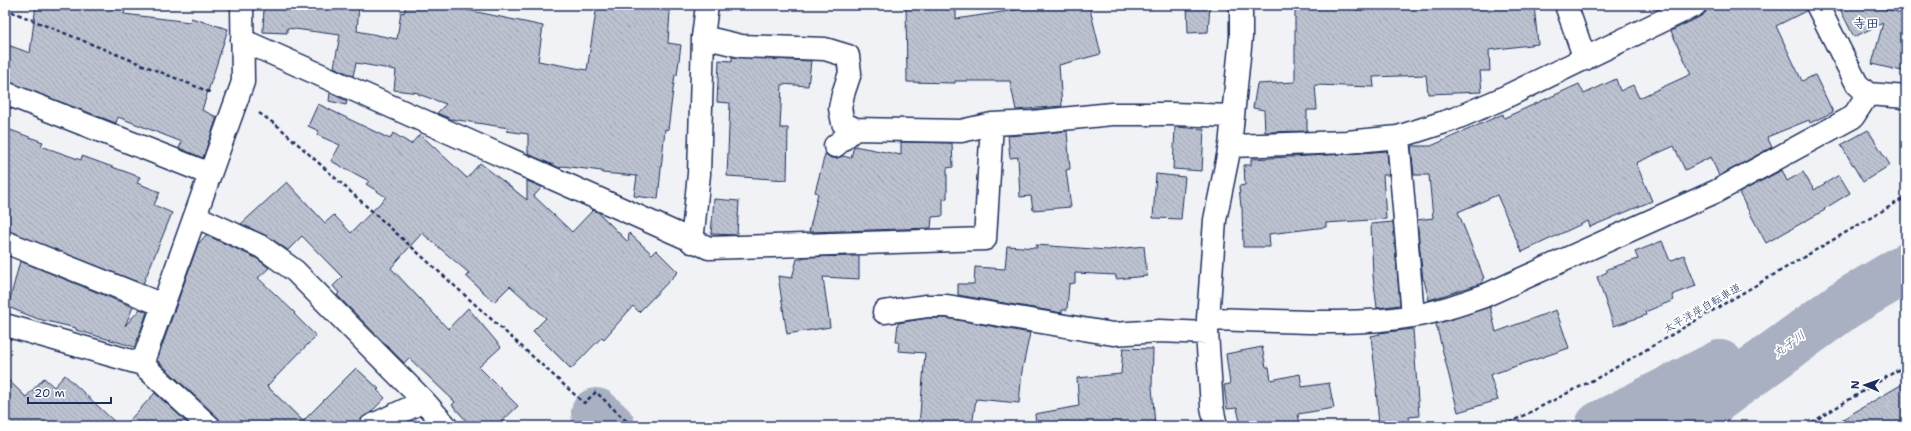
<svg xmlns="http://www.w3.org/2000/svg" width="1911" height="431" viewBox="0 0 1911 431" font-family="'Shantell Sans','Klee One',sans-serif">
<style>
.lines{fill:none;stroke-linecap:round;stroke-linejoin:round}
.river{stroke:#a8b0c2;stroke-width:50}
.building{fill:url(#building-back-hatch);stroke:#1b2f5e}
.minor-casing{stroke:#1b2f5e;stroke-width:25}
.path{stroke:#1b2f5e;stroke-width:2.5;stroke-dasharray:4 3;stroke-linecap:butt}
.minor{stroke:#fff;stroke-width:22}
.labels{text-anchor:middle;stroke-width:3.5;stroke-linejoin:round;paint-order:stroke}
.street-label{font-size:11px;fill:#1b2f5e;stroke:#fff}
.water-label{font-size:12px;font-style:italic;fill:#4c5c81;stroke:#fff}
.quarter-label{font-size:13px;font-weight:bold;fill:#1b2f5e;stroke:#fff}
</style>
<defs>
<pattern id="building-back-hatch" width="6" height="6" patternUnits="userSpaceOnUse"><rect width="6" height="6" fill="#bcc2d0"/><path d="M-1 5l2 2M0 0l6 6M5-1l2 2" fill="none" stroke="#a1a7b5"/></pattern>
</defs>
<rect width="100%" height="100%" fill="#f1f2f5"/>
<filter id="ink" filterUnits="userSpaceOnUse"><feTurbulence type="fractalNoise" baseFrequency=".025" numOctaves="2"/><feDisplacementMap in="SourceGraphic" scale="8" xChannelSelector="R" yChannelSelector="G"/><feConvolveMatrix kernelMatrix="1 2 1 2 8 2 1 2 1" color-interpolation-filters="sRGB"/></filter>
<g filter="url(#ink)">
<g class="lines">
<path class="river" d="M596,413L610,426
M1600,426L1720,365
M1677,426L1844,305L1906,268"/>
</g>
<path class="building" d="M36,5H96L125,9L124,14L190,22L191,18L228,29L202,110L217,117L203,158L179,148L182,142L118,117L116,123L5,81V44L30,53Z
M264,5H359L357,31L397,39L401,12L404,13L406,5H444L543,26L538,61L587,70L597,5H622L670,11L668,43L681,45L677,75L675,74L668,130L665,129L658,199L634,196L637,176L602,173V171L562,166L560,168L528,154V134L506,131L509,128L451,119L437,113L446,104L418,94L419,93L394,90L396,70L356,63L353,76L334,67L340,35L287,28V33L263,32Z
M906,5H956V19L1022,9L1021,5H1089L1101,54L1059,65L1062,106L1016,110L1010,81H955V83L907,82Z
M1187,5H1210L1208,32L1188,33Z
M1295,5H1356V10L1423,5H1534L1538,44L1489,50L1490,71H1480L1482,92L1428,94L1426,75L1373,77L1374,87L1315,85L1317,110H1307V131L1265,132L1264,110L1253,108L1257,84L1295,82Z
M1707,5H1805L1806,11L1776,26L1802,81L1815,75L1833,112L1810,123L1809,120L1767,137L1772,147L1719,176L1711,157L1685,170L1674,146L1636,163L1652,201L1590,227L1588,221L1522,252L1497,195L1458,212L1484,278L1482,279L1483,283L1429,300L1424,280H1423L1417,220L1433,218L1429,175H1414L1411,146H1431L1503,114L1504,118L1579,84L1584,94L1616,79L1620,91L1633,85L1639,98L1691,74L1671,31L1701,16L1706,12Z
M1838,5H1868L1906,14V72L1872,64L1883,23L1854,37Z
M732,57L811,61L808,86L782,84L780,128H788L787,180L727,176L730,103L717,102L719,60L732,61Z
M330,93L347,101L346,105L329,101Z
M318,104L390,139L393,133L411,144L420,134L467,178L480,163L527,200V181L542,187L534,196L572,232L593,210L598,212L628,242L629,233L652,254L656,250L678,272L639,312L633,306L604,339L602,337L571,369L533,331L546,318L510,286L494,302L466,276L469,273L422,233L391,268L448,329L468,308L501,347L479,367L518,406L497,426H471L452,405L455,402L409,358L404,363L337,295L339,293L333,286L342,277L302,236L288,250L267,236L241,224L287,182L325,223L334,215L351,233L386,197L366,184L369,181L331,161L340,145L317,135L319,131L308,126Z
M1175,127L1204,129L1202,171L1173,169Z
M5,128L43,142L41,146L81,160L82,156L140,177L137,183L160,192L154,205L172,213L143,284L5,230Z
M1868,130L1890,165L1863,182L1841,145Z
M1067,131L1070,169L1066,170L1071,207L1033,210L1031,196L1020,197L1018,157L1010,158L1008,136Z
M901,142L952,143L953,167L947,168V198L943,199V216L932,217L931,228L809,232L818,193L815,192L825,154L831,158H837L843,156L851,158L854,146L901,155Z
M1387,151L1389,175H1383L1386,219L1326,223V227L1269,234L1270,247H1243L1242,207H1241L1239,186L1245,185L1244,165H1251V159L1347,154Z
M1782,170L1787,181L1803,172L1814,190L1839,175L1850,193L1824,209L1825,210L1766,243L1739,193Z
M1156,174L1185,177L1181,219L1153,218Z
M714,199L739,201L737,235L711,234Z
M1393,222L1400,305L1377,308L1373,276L1371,224Z
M206,235L256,258L269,268L258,278L295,313L294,314L316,336L267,386L303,421L356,368L379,389L377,390L385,398L370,413L361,419L357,426H221L217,417L157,360L198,244Z
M1662,241L1670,261L1684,255L1696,286L1672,295L1674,300L1645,312L1646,315L1614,326L1597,277L1607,272V269L1638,259L1635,252Z
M1036,245L1108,250L1144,246L1147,276L1116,279V275L1075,273V283L1069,284L1067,310H1062V313L958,295V284H974L975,267L1005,269L1007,246L1037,248Z
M859,256V279L823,277L830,327L787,334L778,276L792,278L797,259H802V257Z
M20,261L133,307L125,326L140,309L147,312L135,347L76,330V328L38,319L8,307Z
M1490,307L1496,332L1556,310L1569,348L1490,375L1498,400L1458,412L1436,324Z
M928,318H946L1030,333L1022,371L1019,403L976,399L972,426H919L925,353L898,351L899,342H896L898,323Z
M1413,329L1419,416L1409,417L1410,426H1379L1376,388H1377L1371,336L1380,334L1379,333Z
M1262,347L1266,367H1269L1271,380L1300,374L1302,387L1329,383L1334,408L1298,414L1300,426H1241L1237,408L1227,409L1224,385L1230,384L1226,354Z
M1123,348L1153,349L1152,386L1155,426H1036L1035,414L1079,406L1077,378L1121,374Z
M65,375L119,426H5V377L26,397L44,378L54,387Z
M1906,382V426H1831Z
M155,393L191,426H124Z"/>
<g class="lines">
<defs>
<path id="minor" d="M1566,5L1585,59
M1817,5L1857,84L1868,94L1906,97
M703,37L741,46L825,49L848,56L850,73L843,94L840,108L843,123L855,129L961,131L992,124L1032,122L1112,114H1172L1233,116
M242,40L709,248L985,239L992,124
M5,93L210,174
M1398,137L1413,316
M835,146L855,129
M1230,146L1347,142L1398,137L1454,119L1499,100L1695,5
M195,216L262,247L295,271L424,401L446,426
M5,242L163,305
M692,242L699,174L703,37L707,5
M884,312L927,306H947L1113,334L1160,331L1207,333
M1208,319C1274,320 1349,327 1413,316C1438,312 1461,304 1484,296L1717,191L1853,117L1868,94
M5,325L142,364L209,426
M142,364L243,82L242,5
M371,426L424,401
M1216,426L1212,407L1207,333L1215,220L1230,146L1233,116L1241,37V5"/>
</defs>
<use href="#minor" class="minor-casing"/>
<path class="path" d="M5,9L212,93
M259,113L279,127L584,403L596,392L624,419L635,426
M789,426H816
M1503,426L1603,375L1906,197
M1806,426L1906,365"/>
<use href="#minor" class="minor"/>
</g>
</g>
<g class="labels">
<g class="street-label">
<text transform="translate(1702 308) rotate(-30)" y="4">太平洋岸自転車道</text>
</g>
<g class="water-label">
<text transform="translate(1789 344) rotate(-36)" y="4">丸子川</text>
</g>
<g class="quarter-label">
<text x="1866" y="28">寺田</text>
</g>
</g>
<rect width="1911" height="431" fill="none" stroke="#fff" stroke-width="20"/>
<rect x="10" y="10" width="1891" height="411" fill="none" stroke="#1b2f5e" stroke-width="1.5" filter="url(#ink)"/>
<g transform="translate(1865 385) rotate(272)" stroke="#ffffff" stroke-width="3" paint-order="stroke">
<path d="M0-3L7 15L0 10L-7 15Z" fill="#1b2f5e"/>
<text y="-6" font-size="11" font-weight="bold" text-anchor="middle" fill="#1b2f5e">N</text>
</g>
<path d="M28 397v6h83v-6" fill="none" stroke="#1b2f5e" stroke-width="2"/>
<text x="34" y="397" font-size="12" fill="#1b2f5e" stroke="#ffffff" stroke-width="3" paint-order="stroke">20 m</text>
</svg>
